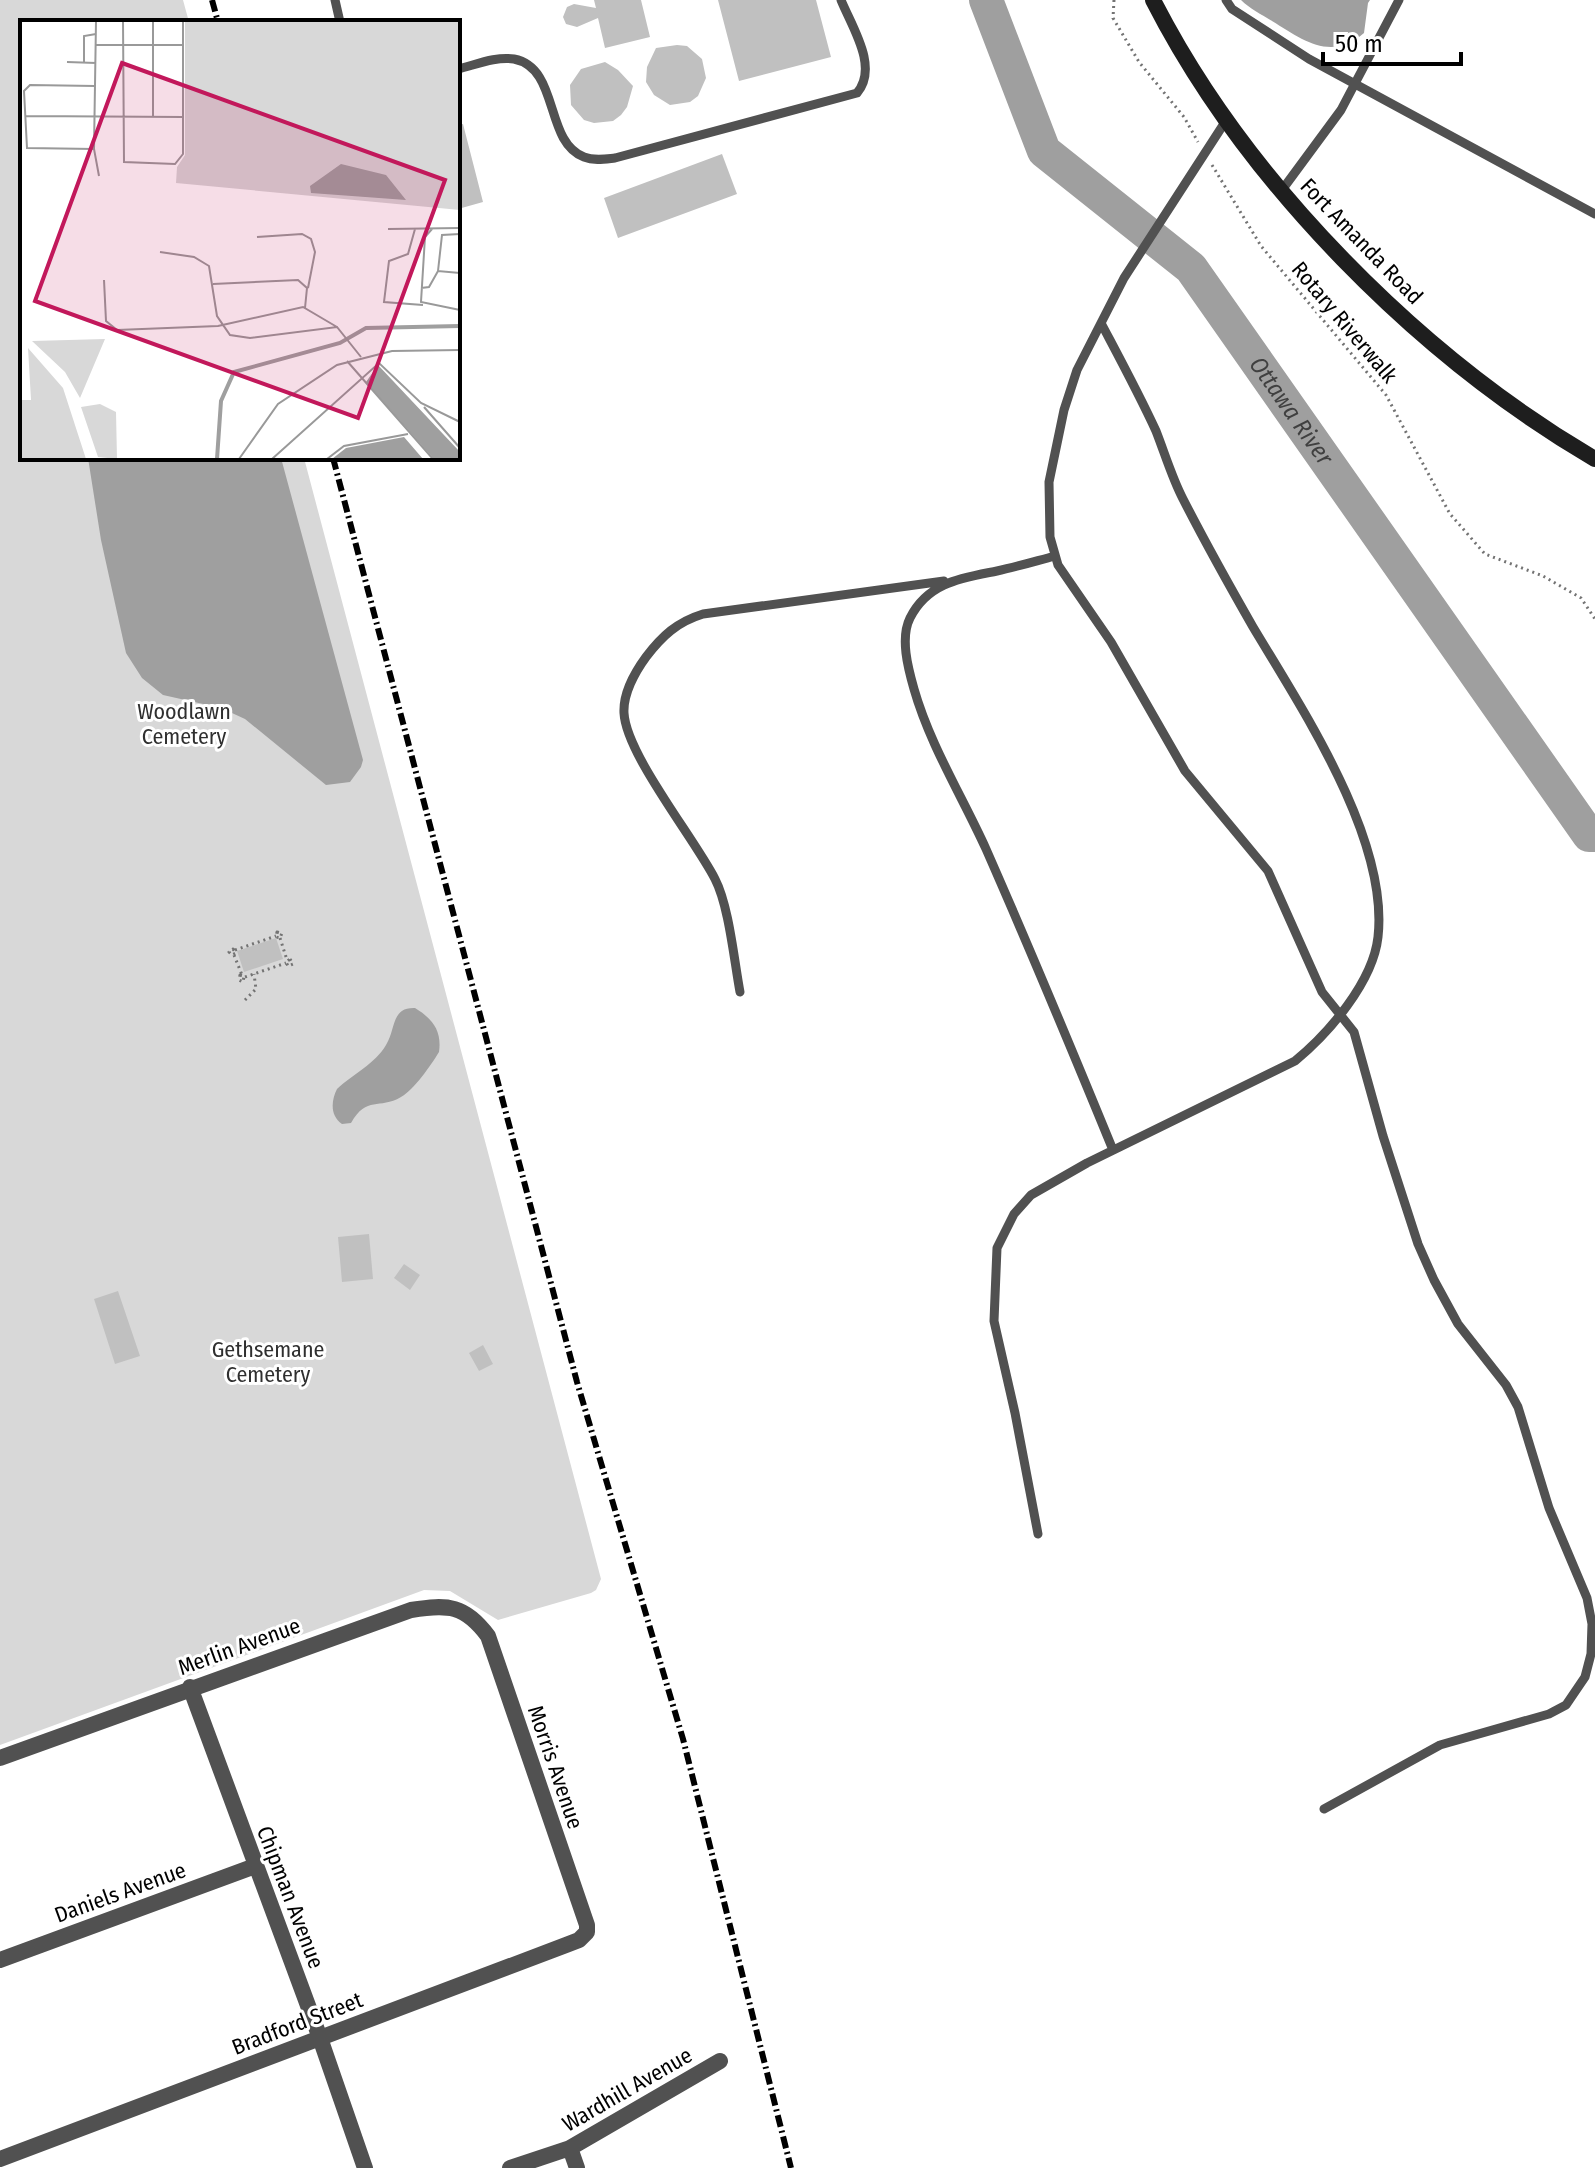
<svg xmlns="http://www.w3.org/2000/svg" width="1595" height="2168" viewBox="0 0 1595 2168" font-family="'Fira Sans Condensed',sans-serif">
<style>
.green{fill:#d8d8d8}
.water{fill:#9f9f9f}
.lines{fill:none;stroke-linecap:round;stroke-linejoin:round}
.river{stroke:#9f9f9f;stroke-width:34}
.building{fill:#c0c0c0}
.path{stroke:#737373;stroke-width:3;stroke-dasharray:2 4;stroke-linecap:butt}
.lane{stroke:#515151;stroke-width:9}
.street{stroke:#515151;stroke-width:16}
.secondary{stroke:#1e1e1e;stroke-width:16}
.rail{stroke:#000;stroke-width:6;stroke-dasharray:12 4 2 4;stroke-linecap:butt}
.labels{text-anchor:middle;stroke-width:6;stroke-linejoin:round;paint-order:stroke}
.street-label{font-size:22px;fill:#000;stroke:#fff}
.park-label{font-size:22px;fill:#2f2f2f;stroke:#fff}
.water-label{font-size:24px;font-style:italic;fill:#404040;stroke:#fff}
.inset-river{fill:none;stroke:#9f9f9f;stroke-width:4}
.inset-road{fill:none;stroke:#999;stroke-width:2}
.view{fill:#c2185b;fill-opacity:0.15;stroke:#c2185b;stroke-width:4}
.inset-edge{fill:none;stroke:#000;stroke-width:4}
</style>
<rect width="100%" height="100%" fill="#fff"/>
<path class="green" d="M0,0H183L189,22H22V458H304L601,1579L596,1590L591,1593L498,1620L450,1591L424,1590L0,1745Z"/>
<path class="water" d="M1241,0H1370L1368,3L1364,33C1331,62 1303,40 1272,21C1261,14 1250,9 1241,0Z
M88,458H281L363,760L361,767L350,782L326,785L245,719L221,708L163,695L142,678L126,653L101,540Z
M415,1008C433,1019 442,1031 439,1052C431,1065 414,1090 401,1097C379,1110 367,1095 351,1123L342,1124C330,1116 331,1101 337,1089C353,1074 375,1064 386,1045C396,1029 391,1007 415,1008Z"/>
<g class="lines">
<path class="river" id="s1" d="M986,0L1044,151L1191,268L1589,835H1595"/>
</g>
<path class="building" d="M594,0H641L650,37L605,48L598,18L577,27L566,24L563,17L567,7L574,4L596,8Z
M718,0H816L831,57L739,81Z
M677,45L687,46L702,59L706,78L698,96L690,102L670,105L654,95L646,82L647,67L656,48Z
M605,62L618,70L633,86L627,107L621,115L613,121L594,123L584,120L571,105L570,85L581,69Z
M463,124L483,202L458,209V125Z
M722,154L737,194L618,238L604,198Z
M276,938L283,959L244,972L237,951Z
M369,1234L373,1279L342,1282L338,1237Z
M404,1264L420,1275L410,1290L394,1278Z
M118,1291L140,1356L115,1364L94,1299Z
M483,1345L493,1364L479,1371L469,1353Z"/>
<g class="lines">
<path class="path" d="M1114,0L1113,18L1139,62L1184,117L1198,142
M1212,165L1261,246L1386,395L1450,514L1485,554L1543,576L1581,598L1595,619
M277,932L282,933L280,938L276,937Z
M280,938L287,960
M233,949L236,953L232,955L229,952Z
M235,950L276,936
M234,955L242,975
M290,959L293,964L288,966L286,962Z
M240,975L244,976L243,982L239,980Z
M245,977L286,963
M245,1000L256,989L254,974"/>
<path class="lane" d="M335,0L340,22
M1226,0L1232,9L1309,59L1595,214
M458,69C475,65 496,56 514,59C560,68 544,142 584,157C594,161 605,159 615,158L857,93C879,67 852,27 841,0
M1282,190L1341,110L1399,0
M1101,323L1077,370L1064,410L1049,482L1050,537L1058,565L1111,642L1185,771L1268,871L1322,992L1354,1032L1383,1136L1418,1244L1434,1280L1458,1324L1506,1385L1518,1407L1549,1508L1587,1598L1592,1624L1591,1654L1585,1677L1566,1705L1549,1714L1440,1745L1324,1809
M1055,556C1036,561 1016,567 997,571C962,578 928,582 910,618C900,638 908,668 914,689C930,745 962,796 986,849C1030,949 1072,1050 1113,1150
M740,992C734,960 729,906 715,879C694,838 626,754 624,713C623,694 635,672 646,657C662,636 677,622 703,614L944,581
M1038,1534L1015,1413L994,1321L997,1248L1014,1214L1031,1195L1087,1163L1295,1061C1329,1033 1373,982 1378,937C1389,839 1302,709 1253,627C1229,585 1205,542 1183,499C1172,478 1165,454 1156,431C1139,394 1120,359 1101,323L1124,278L1227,119"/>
<path class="street" d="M190,1687L320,2038L365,2168
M0,1758L411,1610C448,1604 465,1605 488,1636L587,1925V1932L579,1940L566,1945L0,2159
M0,1960L255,1866
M570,2148L577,2168
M510,2168L570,2148L720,2061"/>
<path class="secondary" d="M1153,0C1246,182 1419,356 1595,459"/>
<path class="rail" d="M212,0L218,22
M333,458L577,1382L683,1739L791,2168"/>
</g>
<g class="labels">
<g class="street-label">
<text transform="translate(1362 241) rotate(46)" y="8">Fort Amanda Road</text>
<text transform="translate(1345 322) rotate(50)" y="8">Rotary Riverwalk</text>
<text transform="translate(239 1646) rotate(-20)" y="8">Merlin Avenue</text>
<text transform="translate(556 1767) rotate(71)" y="8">Morris Avenue</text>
<text transform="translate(120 1892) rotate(-20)" y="8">Daniels Avenue</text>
<text transform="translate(291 1897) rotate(69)" y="8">Chipman Avenue</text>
<text transform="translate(297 2023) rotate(-21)" y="8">Bradford Street</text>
<text transform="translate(627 2089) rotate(-30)" y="8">Wardhill Avenue</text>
</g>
<g class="park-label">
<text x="184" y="719">Woodlawn<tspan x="184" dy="25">Cemetery</tspan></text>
<text x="268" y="1357">Gethsemane<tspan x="268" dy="25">Cemetery</tspan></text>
</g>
<g class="water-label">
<text dy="8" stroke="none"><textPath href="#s1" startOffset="524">Ottawa River</textPath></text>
</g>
</g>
<g transform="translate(20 20)">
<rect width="440" height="440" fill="#fff"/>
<path d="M165,1H440V190L156,163L157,147L165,135ZM85,319L60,378L45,352L12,321ZM8,328L43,368L66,439H0V380H11ZM80,384L96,392L97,439L78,437L61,387Z" fill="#d8d8d8"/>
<path d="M321,144L366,155L386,180L291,173L290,166ZM358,345L440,432V439H414L346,362ZM384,417L403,439H312L326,428Z" fill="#9f9f9f"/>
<path class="inset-river" d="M197,439L201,381L214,352L320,323L346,308L440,306"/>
<path class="inset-road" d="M76,1L74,129L79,156M103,1L104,142L155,144L163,134V1M133,1V97M76,25H163M47,42L76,43M64,42V16L76,14M5,96L163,97M74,129L7,128L4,71L10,65L75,66M368,209L440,208M395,209L388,234L369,241L364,282L403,285M412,209L405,217L401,282L440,290M237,217L282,214L291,219L295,232L288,268M140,232L174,237L189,246L197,296L210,315L230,318L317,307L341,337M418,251L422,215L440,214M84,260L86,301L97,310L198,306L283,287L317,307M193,264L278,260L287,268L285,288M401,268L409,267L418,251L440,253M327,341L413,439M404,387L440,428M219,439L258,384L317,345L372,331L440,330M252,439L359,343L401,383L440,402M307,439L324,426L388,414"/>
<path class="view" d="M102,43L425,160L338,398L15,281Z"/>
<rect width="440" height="440" class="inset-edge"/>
</g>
<path d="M1323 52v12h138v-12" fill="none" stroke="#000000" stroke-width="4"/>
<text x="1335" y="52" font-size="24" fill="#000000" stroke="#ffffff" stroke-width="6" paint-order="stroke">50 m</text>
</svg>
